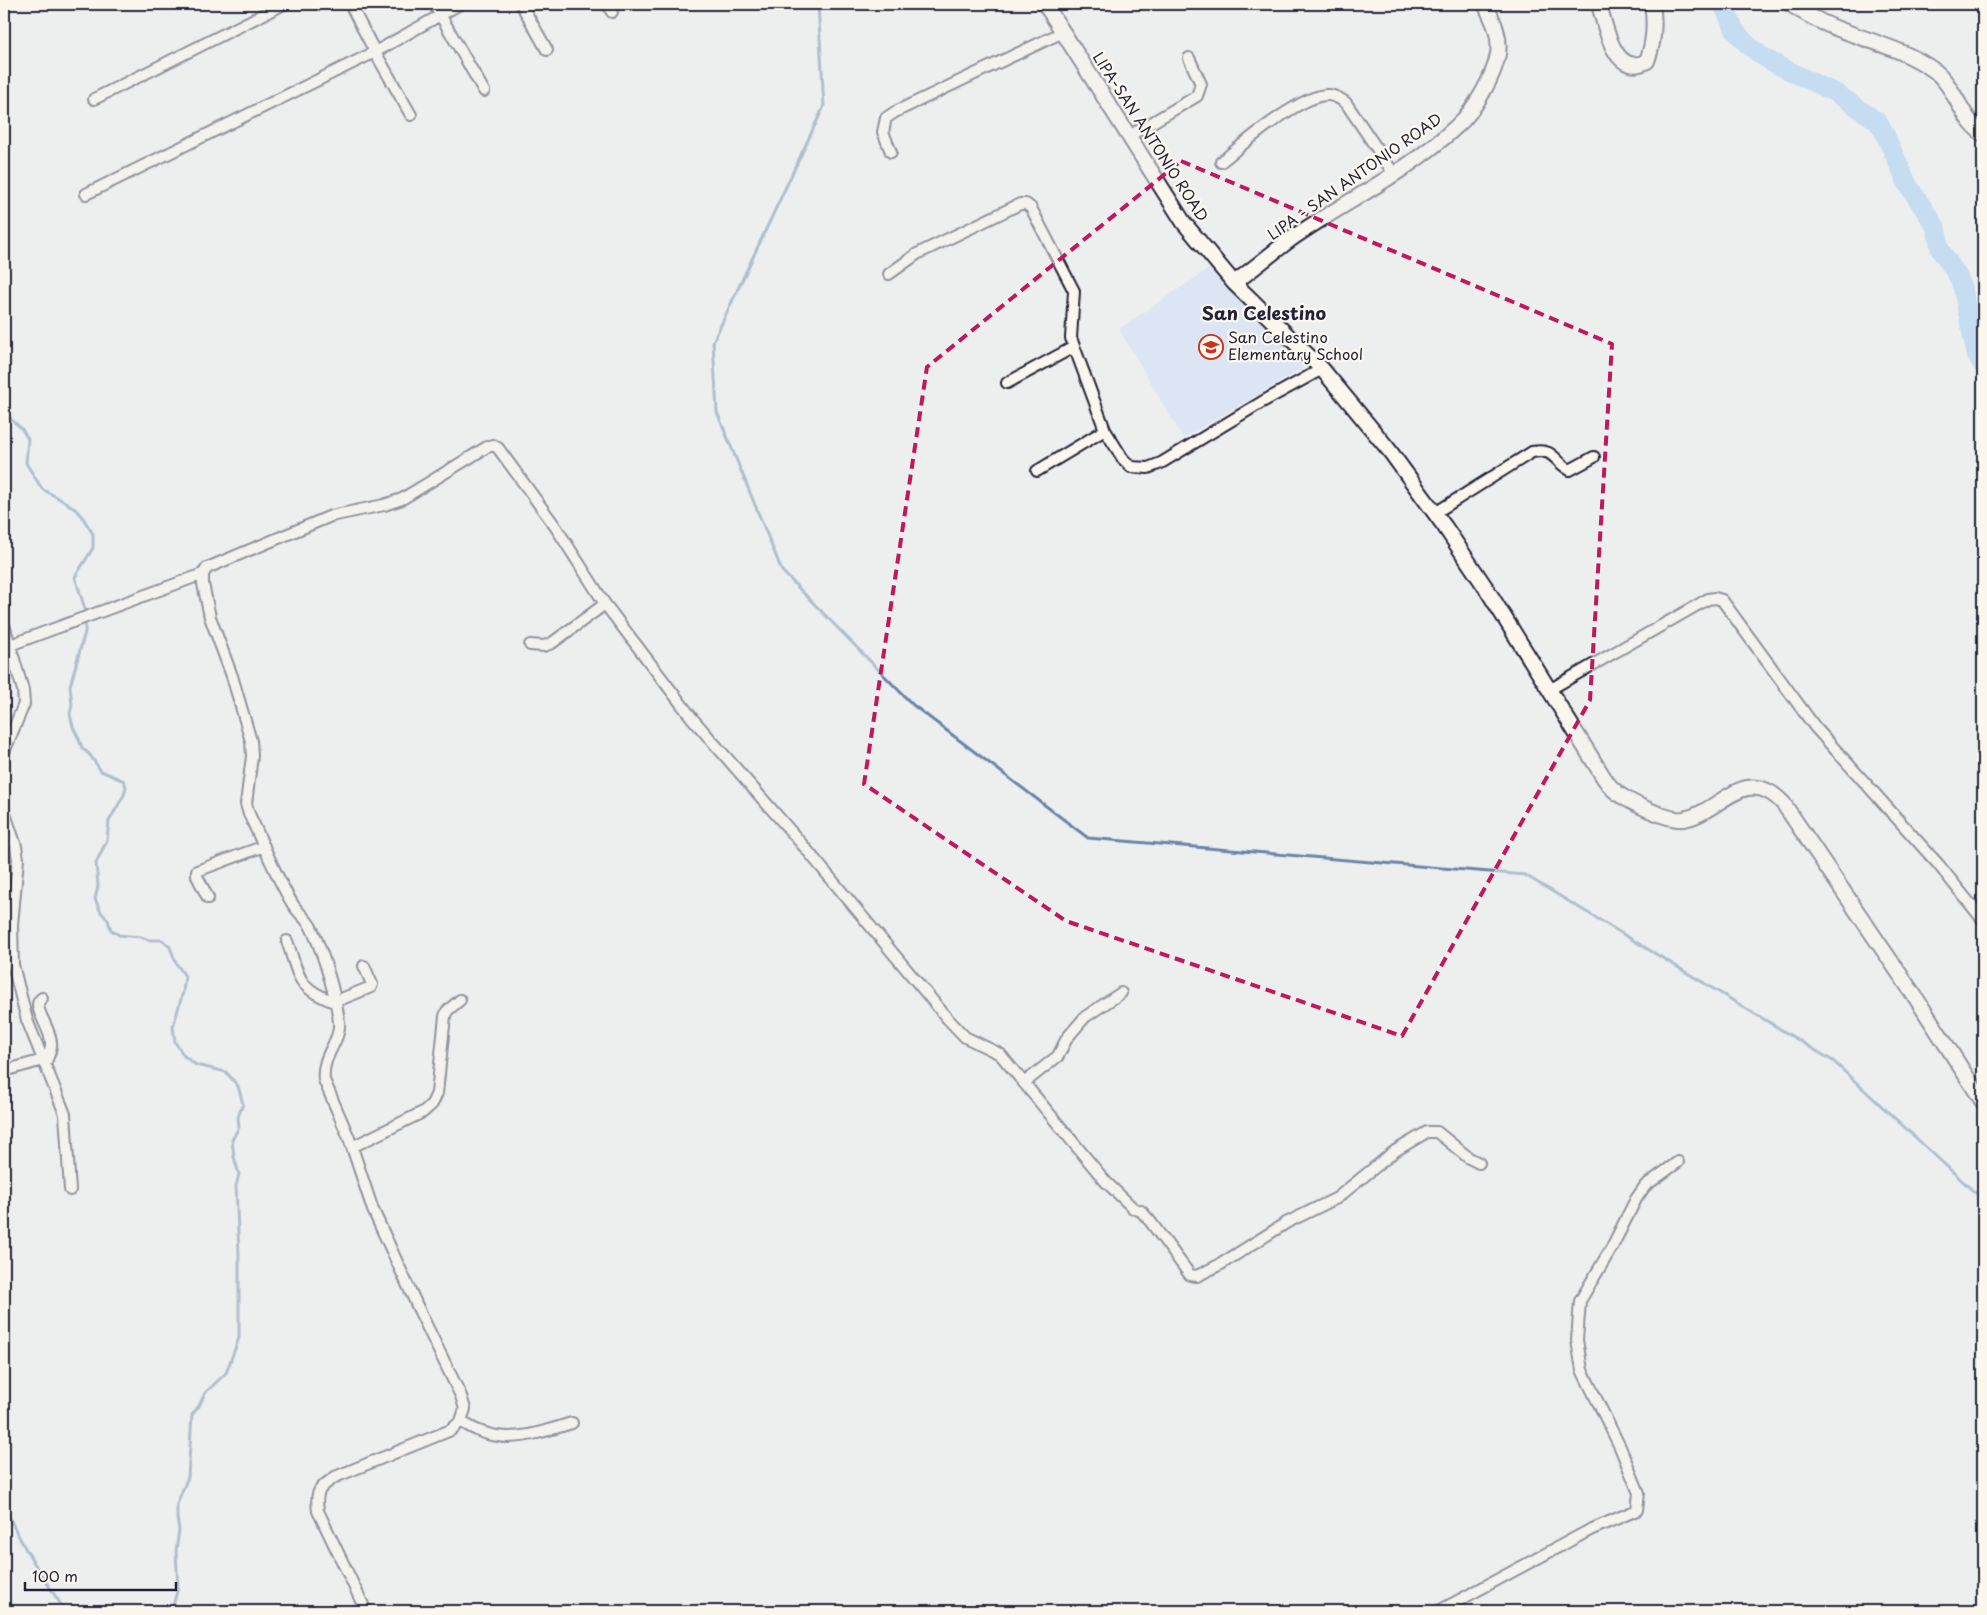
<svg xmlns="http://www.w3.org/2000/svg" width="1987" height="1615" viewBox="0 0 1987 1615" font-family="'Playpen Sans',sans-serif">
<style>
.built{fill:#dce5f3}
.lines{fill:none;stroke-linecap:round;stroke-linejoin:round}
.stream{stroke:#6884a9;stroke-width:3}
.river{stroke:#97c5f2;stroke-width:19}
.street-casing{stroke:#22223b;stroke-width:14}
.secondary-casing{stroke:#22223b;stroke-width:18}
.street{stroke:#fbf7ec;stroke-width:10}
.secondary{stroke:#fbf7ec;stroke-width:14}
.marked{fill:none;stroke:#c2185b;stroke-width:4;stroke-dasharray:10 6;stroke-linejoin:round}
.labels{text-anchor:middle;stroke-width:4.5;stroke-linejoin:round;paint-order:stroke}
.street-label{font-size:15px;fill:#22223b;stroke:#fbf7ec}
.poi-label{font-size:15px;fill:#22223b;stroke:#fbf7ec;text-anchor:start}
.quarter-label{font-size:18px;font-weight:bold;fill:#22223b;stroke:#fbf7ec}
</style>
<rect width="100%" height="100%" fill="#edefef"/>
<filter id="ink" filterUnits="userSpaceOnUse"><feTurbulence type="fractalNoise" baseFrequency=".02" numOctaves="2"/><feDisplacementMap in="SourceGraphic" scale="10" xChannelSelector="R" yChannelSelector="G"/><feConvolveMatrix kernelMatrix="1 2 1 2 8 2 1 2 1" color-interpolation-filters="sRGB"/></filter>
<g filter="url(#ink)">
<path class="built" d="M1213,266L1309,365L1183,438L1119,329Z"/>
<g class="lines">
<path class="stream" d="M818,4L824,106L713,342L717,412L782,571L913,705L1088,838L1525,875L1833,1061L1983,1200
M4,413L21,428L28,439L26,463L42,489L67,503L76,510L83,518L93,534V548L75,577L85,609V632L70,686L72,705L70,714L73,727L79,739L82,748L90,755L101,771L124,781L126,787L124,795L109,821L107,840L96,863L98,886L95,899L101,912L108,920L111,930L119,935L141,937L149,940H162L170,947L176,963L185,976L183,992L173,1027L175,1042L184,1056L196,1065L226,1072L238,1086L243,1104L238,1117L239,1127L232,1140L234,1157L239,1174L236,1186L239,1254V1338L226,1373L205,1393L199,1406L192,1415L188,1477L177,1504V1518L179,1530L176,1551L178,1588L174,1602V1611
M4,1504C19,1544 43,1576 65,1611"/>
<path class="river" d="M1722,4L1736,32L1748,45L1762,56L1779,66L1836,93L1877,121L1883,130L1908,185L1936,227L1940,249L1959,278L1963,290L1976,354L1983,366"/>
<defs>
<path id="street" d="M350,4L375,52L411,115
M434,4L484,91
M521,4L547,50
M607,4L612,12
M94,99L284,4
M1129,136L1197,96L1201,84L1189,58
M891,152L883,132L886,118L895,112L1063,32
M1221,162C1242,145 1302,93 1329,95C1335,96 1341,99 1346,103L1394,174
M86,194L375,52L460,4
M889,274L917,254L1020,204H1026L1031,208L1074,291L1071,338L1105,430L1123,459L1131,467L1148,468L1161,463L1262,402L1322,369
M1007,383L1074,347
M1037,471L1105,430
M1435,513L1532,452C1555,448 1553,461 1570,470L1594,457
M203,574V584L210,617L232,676L251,741L252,756L246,804L249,814C263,843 275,875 292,903C297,912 306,918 311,927C323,952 336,995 339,1022C341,1042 321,1055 324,1080L349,1138L373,1210L420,1312L461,1396L465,1409L461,1421L451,1430L335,1477C319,1488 315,1491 318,1511L366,1611
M4,625L23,690L24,704L4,752
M10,645L203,574L207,568L331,516L384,505L402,499L487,447L493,445L498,448L555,526L605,604L692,718L807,850L947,1018L965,1037L1000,1054L1106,1182L1133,1208L1141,1211L1150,1221L1190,1275L1197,1276L1221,1264L1286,1223L1337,1198L1395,1151L1427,1132H1437L1469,1158L1479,1163
M530,645L544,646L552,643L605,604
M1549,690L1708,599L1715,598L1722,600L1815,727L1938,864L1983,920
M4,811L16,846L18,859L12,925L13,965L27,1020L65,1114L70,1190
M208,898L197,876V871L264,846
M287,941C300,978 296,987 334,1002L371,987L372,984L364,966
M42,998C39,1001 38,1001 38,1005C38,1014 50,1029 51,1042C52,1050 48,1057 45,1064
M4,1071L43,1060
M1024,1083L1058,1056L1067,1038L1085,1017L1121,993
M352,1147L423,1112L432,1104L437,1093L445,1016L447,1011L460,1000
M461,1421C499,1448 532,1435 572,1423
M1439,1611L1590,1530L1637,1510L1639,1493L1620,1447L1582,1370L1577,1340L1580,1301L1612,1247L1636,1199L1645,1186L1678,1162"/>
<path id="secondary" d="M1045,4L1184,223L1234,283L1322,369L1342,393L1389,450L1445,527L1486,588L1604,778C1607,782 1610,787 1614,790C1624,800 1670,822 1684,819C1721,812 1745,763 1783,803L1916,998L1983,1102
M1599,4C1605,25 1614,79 1647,61C1654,43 1655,23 1652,4
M1790,4C1804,13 1818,21 1833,27C1868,41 1905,49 1935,71C1956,88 1961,119 1983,134
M1234,283C1253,269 1272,253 1291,239C1346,201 1408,172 1457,126C1474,111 1494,77 1498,54C1501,36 1493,20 1485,4"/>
</defs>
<use href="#street" class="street-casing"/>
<use href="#secondary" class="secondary-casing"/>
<use href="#street" class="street"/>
<use href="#secondary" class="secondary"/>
</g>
</g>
<path d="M0 0H1987V1615H0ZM1181,161L1612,344L1590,700L1402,1036L1066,921L864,784L927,367Z" fill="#edefef" fill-opacity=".55" fill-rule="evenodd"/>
<path class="marked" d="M1181,161L1612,344L1590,700L1402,1036L1066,921L864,784L927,367Z"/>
<defs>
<symbol id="school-ring" viewBox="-11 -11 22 22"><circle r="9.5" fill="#fbf7ec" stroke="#c8321e" stroke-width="1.5"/><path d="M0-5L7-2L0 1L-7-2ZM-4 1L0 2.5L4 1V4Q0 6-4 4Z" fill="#c8321e"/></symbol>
</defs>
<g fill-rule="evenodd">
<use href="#school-ring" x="1197" y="333" width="28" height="28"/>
</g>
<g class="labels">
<g class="street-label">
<text transform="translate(1150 137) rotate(57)" y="5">LIPA-SAN ANTONIO ROAD</text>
<text transform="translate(1355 177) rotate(-35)" y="5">LIPA - SAN ANTONIO ROAD</text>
</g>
<g class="poi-label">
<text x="1228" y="343">San Celestino<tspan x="1228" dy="17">Elementary School</tspan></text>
</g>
<g class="quarter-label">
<text x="1264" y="320">San Celestino</text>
</g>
</g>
<rect width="1987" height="1615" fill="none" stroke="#fbf7ec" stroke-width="20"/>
<rect x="10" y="10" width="1967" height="1595" fill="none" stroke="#22223b" stroke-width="2" filter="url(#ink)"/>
<path d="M25 1582v8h151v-8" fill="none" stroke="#22223b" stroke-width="2.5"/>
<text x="32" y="1582" font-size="15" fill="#22223b" stroke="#fbf7ec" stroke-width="4" paint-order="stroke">100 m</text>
</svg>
